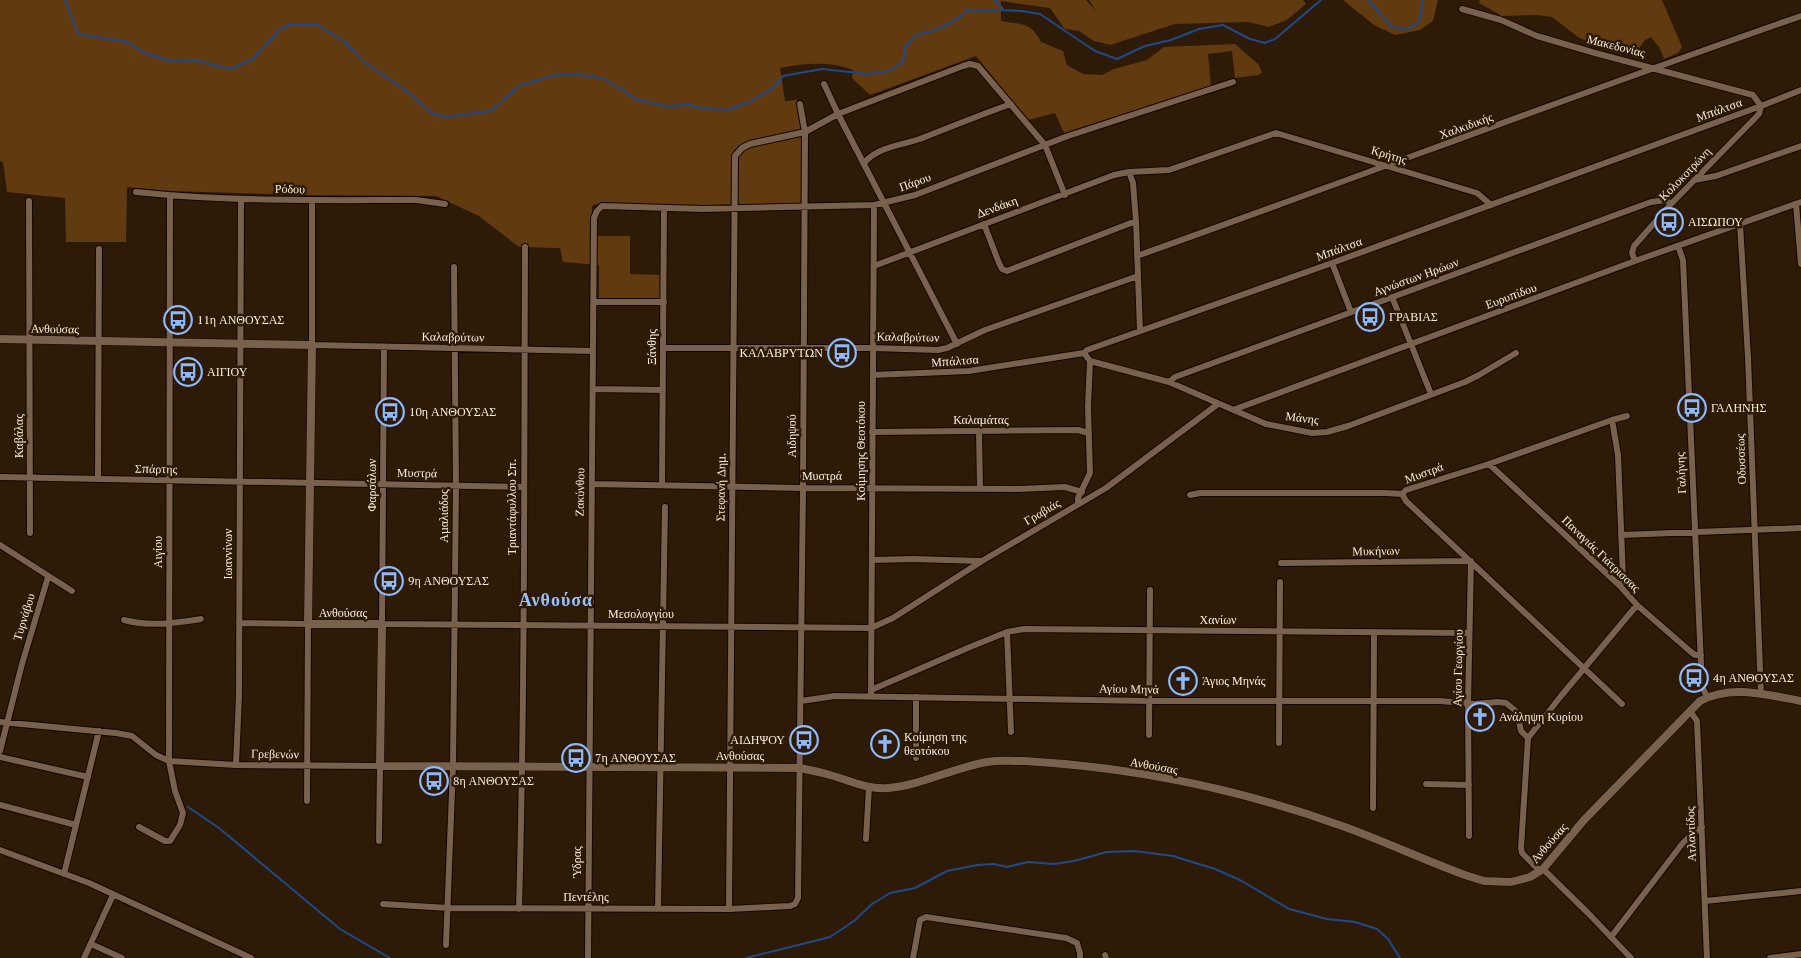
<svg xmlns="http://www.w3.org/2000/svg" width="1801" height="958" viewBox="0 0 1801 958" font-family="'PT Serif',serif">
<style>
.green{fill:#613a10}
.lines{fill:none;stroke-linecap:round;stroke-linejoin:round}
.stream{stroke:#20498a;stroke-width:2}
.minor-casing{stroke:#150500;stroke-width:8}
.tertiary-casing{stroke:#150500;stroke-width:9}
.minor{stroke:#78614d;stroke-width:6}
.tertiary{stroke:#78614d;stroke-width:8}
.labels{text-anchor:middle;stroke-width:5;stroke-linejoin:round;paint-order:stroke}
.street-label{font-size:12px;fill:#f9ece0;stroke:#2d1b08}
.poi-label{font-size:12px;fill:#f9ece0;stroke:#2d1b08;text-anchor:start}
.district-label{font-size:18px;font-weight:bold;letter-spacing:1px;fill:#97c0ff;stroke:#2d1b08}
</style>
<rect width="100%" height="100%" fill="#2d1b08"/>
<path class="green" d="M0,0H1086L1096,11L1089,0H1303L1306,4L1287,20L1269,27L1248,22L1175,24L1110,45L1094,41L1079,31L1065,29L1050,8L1001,1V21C1022,25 1031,22 1041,42L1063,51L1067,65L1083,74L1102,75L1114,69L1147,60L1164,47L1235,44L1259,65L1262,73L1258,75L1235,78L1232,51L1208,54L1211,86L1064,133L1055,113L1028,120L976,56L870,95L852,78L853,70C831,61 804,63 780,68L785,101L797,100L801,128V203L700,207L595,204L592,206V236H630V274L663,275V299H599V265L563,262L560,248L519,247L479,216L436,196L304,195L170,191L127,187L126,242H66L65,198L7,192L3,162L0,161Z
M1343,0H1438L1433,21L1420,30L1395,35L1374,25Z
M1480,0H1662L1682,47L1678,53L1664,59L1659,47L1651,37L1644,41L1634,56L1610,51L1578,37L1552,17L1537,15L1502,16L1479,3Z"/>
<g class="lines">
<path class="stream" d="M65,0L78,34L128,42L145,53L170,61L194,60L230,69L253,59L280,29L290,25H318L345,42L363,61L405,90L432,113L445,117L491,111L519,86L558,74L582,75L605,79L636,99L665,106L690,105L707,109L727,110L749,102L773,88L783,76L822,69L867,74L890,71L903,62L905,47L916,35L933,31L951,23L968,10H997L1022,11L1040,14L1095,51L1117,59L1145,46L1171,40L1199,29L1223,25L1250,39L1265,43L1275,39L1321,0
M995,0L1003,9
M1368,0L1392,27L1408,29L1419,22L1423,0
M188,807L219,828L340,929L390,958
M746,958L830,937L854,921L872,904L890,893L915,888L947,871L977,865L994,864L1007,867L1028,862L1054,864L1074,861L1107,852L1134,851L1173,856L1215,869L1240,880L1289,909L1327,919L1355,922L1377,929L1388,939L1400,958"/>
<defs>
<path id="minor" d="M1462,9L1501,20L1537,36L1595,53L1753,95L1761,106L1759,114L1671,204L1634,246L1632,253L1635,261
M824,84L838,114L957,344
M864,163C877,147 902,145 920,139C950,127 980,115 1011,104
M1129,172L1133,183L1136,221L1140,331
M1694,180L1716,176L1801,146
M136,192C229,202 323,200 416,200L445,204
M312,200V345L593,351
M29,201L30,533
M1796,204L1801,264
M984,224L999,263L1002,269L1007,271L1136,221
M1740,224L1748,357L1761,694
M1678,246L1683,260L1702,686L1707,697
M1137,256C1359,177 1579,93 1801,16
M1332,263L1351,312
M874,266L1114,175L1129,172L1169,170L1276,133L1477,193L1491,205
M1392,297L1431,394
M594,302H664
M384,347L382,624L871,628L893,618L982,561L1106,488L1218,404
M664,348H873L938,350L947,348L985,330L1138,276
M1084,353L1090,361L1169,382L1266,424L1312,433L1327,432L1348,426L1465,382L1479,375L1516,353
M873,375L969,371L1084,353L1087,350L1332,263L1761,106L1801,90
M1169,382L1175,377L1651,202L1666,200L1671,204
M593,389L663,390
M1233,410L1635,261L1801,202
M1612,420L1618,455L1623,577L1620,586
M872,432L1078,430L1089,433
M979,432L980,488
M1489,464L1620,586L1637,605L1691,652L1695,655H1701
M0,477L523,487
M98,479L99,249
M592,484L803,488L1018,489L1065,487L1082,492
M662,485L664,208
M1402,494L1406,501L1622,704
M1190,495L1200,493H1385L1402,494L1406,490L1489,464L1612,420L1627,416
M1078,503V498L1090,473L1088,407L1090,361
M1621,535L1801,528
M0,545L72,591
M872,560L913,559L981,561
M1281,563L1471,561L1468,704L1469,836
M124,620C150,627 175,623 201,619
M239,623L308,624L307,801
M1007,632L1011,732
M871,690L970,647L1007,632L1024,629L1469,633
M871,693L874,205
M801,701L835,696L1150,701H1440L1474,704L1498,702L1506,703L1517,712L1521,731L1528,738L1521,848L1522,853L1540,871
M1690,711L1697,721L1707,958
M0,722L116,733L132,736L156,755L169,761L236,765L380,766L379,841
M1149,735L1150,590
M1528,738L1561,696L1637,605
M1279,743L1280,582
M0,751L22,664L48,577
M0,757L88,777
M916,758V697
M236,765L239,695L241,199
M1426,784L1469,785
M0,805L76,825
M1373,808L1374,633
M139,827L165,841H170L180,825L183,813L175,791L169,761L170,196
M866,839L869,787
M0,850L89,883L251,958
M1543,869L1588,913L1631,958
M64,874L99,731
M1705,901L1801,891
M383,904L448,908L729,909L790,906L795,904L798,898L803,488L805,132L800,104
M519,909C525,688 524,467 525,247
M658,909L665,507
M729,909L735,156L742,148L750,144L805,132L838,114L856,107L963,66L970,64L978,66L1045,145L1065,195
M1611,937L1682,844L1692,834L1702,827
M91,944L122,958
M446,945L453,766L456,485L454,267
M1105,955L1106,958
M84,958L113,895
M588,958L594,218L597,211L602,206L703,209L874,205L915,195L1068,136L1233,82
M913,958L920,920L926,917L1066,938L1077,943L1080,953V958
M1770,958L1801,954"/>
<path id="tertiary" d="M0,339L312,345L308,624H382L380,766L800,768C810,770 820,772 830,775C849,780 868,790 888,788C922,785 953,768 987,762C998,760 1012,761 1024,761C1133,767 1243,790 1345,827C1386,842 1424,860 1465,875L1484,881L1511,882L1530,877L1543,869L1584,820L1700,701C1731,684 1768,695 1801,701"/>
</defs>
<use href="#minor" class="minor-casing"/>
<use href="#tertiary" class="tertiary-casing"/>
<use href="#minor" class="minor"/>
<use href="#tertiary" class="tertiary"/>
</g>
<defs>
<symbol id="bus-ring" viewBox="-11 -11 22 22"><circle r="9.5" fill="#2d1b08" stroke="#8eb9fc" stroke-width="1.5"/><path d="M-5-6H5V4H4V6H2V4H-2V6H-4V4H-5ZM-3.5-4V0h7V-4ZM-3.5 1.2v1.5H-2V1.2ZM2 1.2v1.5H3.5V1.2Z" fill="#8eb9fc"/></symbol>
<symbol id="church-ring" viewBox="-11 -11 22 22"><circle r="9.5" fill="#2d1b08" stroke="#8eb9fc" stroke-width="1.5"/><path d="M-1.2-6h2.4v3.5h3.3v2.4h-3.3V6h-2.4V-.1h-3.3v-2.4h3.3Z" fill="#8eb9fc"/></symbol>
</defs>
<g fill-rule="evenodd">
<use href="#bus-ring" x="1653" y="206" width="32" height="32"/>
<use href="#bus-ring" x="1354" y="301" width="32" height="32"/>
<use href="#bus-ring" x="162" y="304" width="32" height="32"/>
<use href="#bus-ring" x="826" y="337" width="32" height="32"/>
<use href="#bus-ring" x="172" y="356" width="32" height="32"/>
<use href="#bus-ring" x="1676" y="392" width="32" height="32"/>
<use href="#bus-ring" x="374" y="396" width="32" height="32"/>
<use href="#bus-ring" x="373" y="565" width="32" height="32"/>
<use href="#bus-ring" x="1678" y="662" width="32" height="32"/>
<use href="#church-ring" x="1167" y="665" width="32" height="32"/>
<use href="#church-ring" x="1464" y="701" width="32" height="32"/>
<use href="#bus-ring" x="788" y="724" width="32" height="32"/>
<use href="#church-ring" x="869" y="728" width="32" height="32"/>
<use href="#bus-ring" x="560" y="742" width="32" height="32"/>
<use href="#bus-ring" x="418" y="765" width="32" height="32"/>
</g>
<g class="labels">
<g class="street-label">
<text transform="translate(1616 46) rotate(14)" y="4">Μακεδονίας</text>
<text transform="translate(1719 110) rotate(-20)" y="4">Μπάλτσα</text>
<text transform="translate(1466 126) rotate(-20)" y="4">Χαλκιδικής</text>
<text transform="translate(1389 155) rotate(17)" y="4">Κρήτης</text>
<text transform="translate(1685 174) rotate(-46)" y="4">Κολοκοτρώνη</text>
<text transform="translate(915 182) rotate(-20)" y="4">Πάρου</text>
<text transform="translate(290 189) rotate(1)" y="4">Ρόδου</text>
<text transform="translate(997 207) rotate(-20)" y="4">Δενδάκη</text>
<text transform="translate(1339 249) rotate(-20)" y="4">Μπάλτσα</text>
<text transform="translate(1416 277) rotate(-20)" y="4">Αγνώστων Ηρώων</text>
<text transform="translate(1511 296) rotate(-20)" y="4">Ευρυπίδου</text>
<text transform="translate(55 329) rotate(1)" y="4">Ανθούσας</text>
<text transform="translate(453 337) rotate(1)" y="4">Καλαβρύτων</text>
<text transform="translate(908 337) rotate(1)" y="4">Καλαβρύτων</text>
<text transform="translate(652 347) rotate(-90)" y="4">Ξάνθης</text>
<text transform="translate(955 361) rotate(-4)" y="4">Μπάλτσα</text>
<text transform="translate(1302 418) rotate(7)" y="4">Μάνης</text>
<text x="981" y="424">Καλαμάτας</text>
<text transform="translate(19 436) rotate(-90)" y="4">Καβάλας</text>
<text transform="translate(792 436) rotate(-90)" y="4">Αιδηψού</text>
<text transform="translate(861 451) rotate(-90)" y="4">Κοίμησης Θεοτόκου</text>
<text transform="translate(1741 459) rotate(-92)" y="4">Οδυσσέως</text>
<text transform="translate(156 469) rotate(1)" y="4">Σπάρτης</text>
<text transform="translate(417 473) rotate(1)" y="4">Μυστρά</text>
<text transform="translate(1424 473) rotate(-20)" y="4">Μυστρά</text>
<text transform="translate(1681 473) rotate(-93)" y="4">Γαλήνης</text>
<text x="822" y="480">Μυστρά</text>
<text transform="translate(372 485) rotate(-90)" y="4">Φαρσάλων</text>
<text transform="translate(721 487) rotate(-89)" y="4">Στεφανή Δημ.</text>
<text transform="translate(580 492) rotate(-89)" y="4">Ζακύνθου</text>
<text transform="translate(512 507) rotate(-90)" y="4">Τριαντάφυλλου Σπ.</text>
<text transform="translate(1042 512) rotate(-31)" y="4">Γραβιάς</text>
<text transform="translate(444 516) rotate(-90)" y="4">Αμαλιάδος</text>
<text transform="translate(1376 551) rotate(-1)" y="4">Μυκήνων</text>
<text transform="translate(158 552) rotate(-90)" y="4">Αιγίου</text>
<text transform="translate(228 554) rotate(-90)" y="4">Ιωαννίνων</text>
<text transform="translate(1601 554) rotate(44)" y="4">Παναγιάς Γιάτρισσας</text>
<text x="343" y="617">Ανθούσας</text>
<text x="641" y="618">Μεσολογγίου</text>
<text transform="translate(24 617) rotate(-73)" y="4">Τυρνάβου</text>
<text x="1218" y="624">Χανίων</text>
<text transform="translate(1458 668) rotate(-89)" y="4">Αγίου Γεωργίου</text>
<text transform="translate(1129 689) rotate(1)" y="4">Αγίου Μηνά</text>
<text transform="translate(275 754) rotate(1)" y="4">Γρεβενών</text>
<text x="740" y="760">Ανθούσας</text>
<text transform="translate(1154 766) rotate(10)" y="4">Ανθούσας</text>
<text transform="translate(1691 834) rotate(-92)" y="4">Ατλαντίδος</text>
<text transform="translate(1549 843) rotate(-49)" y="4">Ανθούσας</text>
<text transform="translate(577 862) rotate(-90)" y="4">Ύδρας</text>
<text x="586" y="901">Πεντέλης</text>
</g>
<g class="poi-label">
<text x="1688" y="226">ΑΙΣΩΠΟΥ</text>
<text x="1389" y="321">ΓΡΑΒΙΑΣ</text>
<text x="197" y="324">11η ΑΝΘΟΥΣΑΣ</text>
<text x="823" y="357" text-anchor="end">ΚΑΛΑΒΡΥΤΩΝ</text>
<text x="207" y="376">ΑΙΓΙΟΥ</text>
<text x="1711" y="412">ΓΑΛΗΝΗΣ</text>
<text x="409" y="416">10η ΑΝΘΟΥΣΑΣ</text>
<text x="408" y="585">9η ΑΝΘΟΥΣΑΣ</text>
<text x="1713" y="682">4η ΑΝΘΟΥΣΑΣ</text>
<text x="1202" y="685">Άγιος Μηνάς</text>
<text x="1499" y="721">Ανάληψη Κυρίου</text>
<text x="904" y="741">Κοίμηση της<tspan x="904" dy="14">θεοτόκου</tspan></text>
<text x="785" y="744" text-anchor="end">ΑΙΔΗΨΟΥ</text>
<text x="595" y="762">7η ΑΝΘΟΥΣΑΣ</text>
<text x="453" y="785">8η ΑΝΘΟΥΣΑΣ</text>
</g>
<g class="district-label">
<text x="556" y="606">Ανθούσα</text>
</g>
</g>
</svg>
